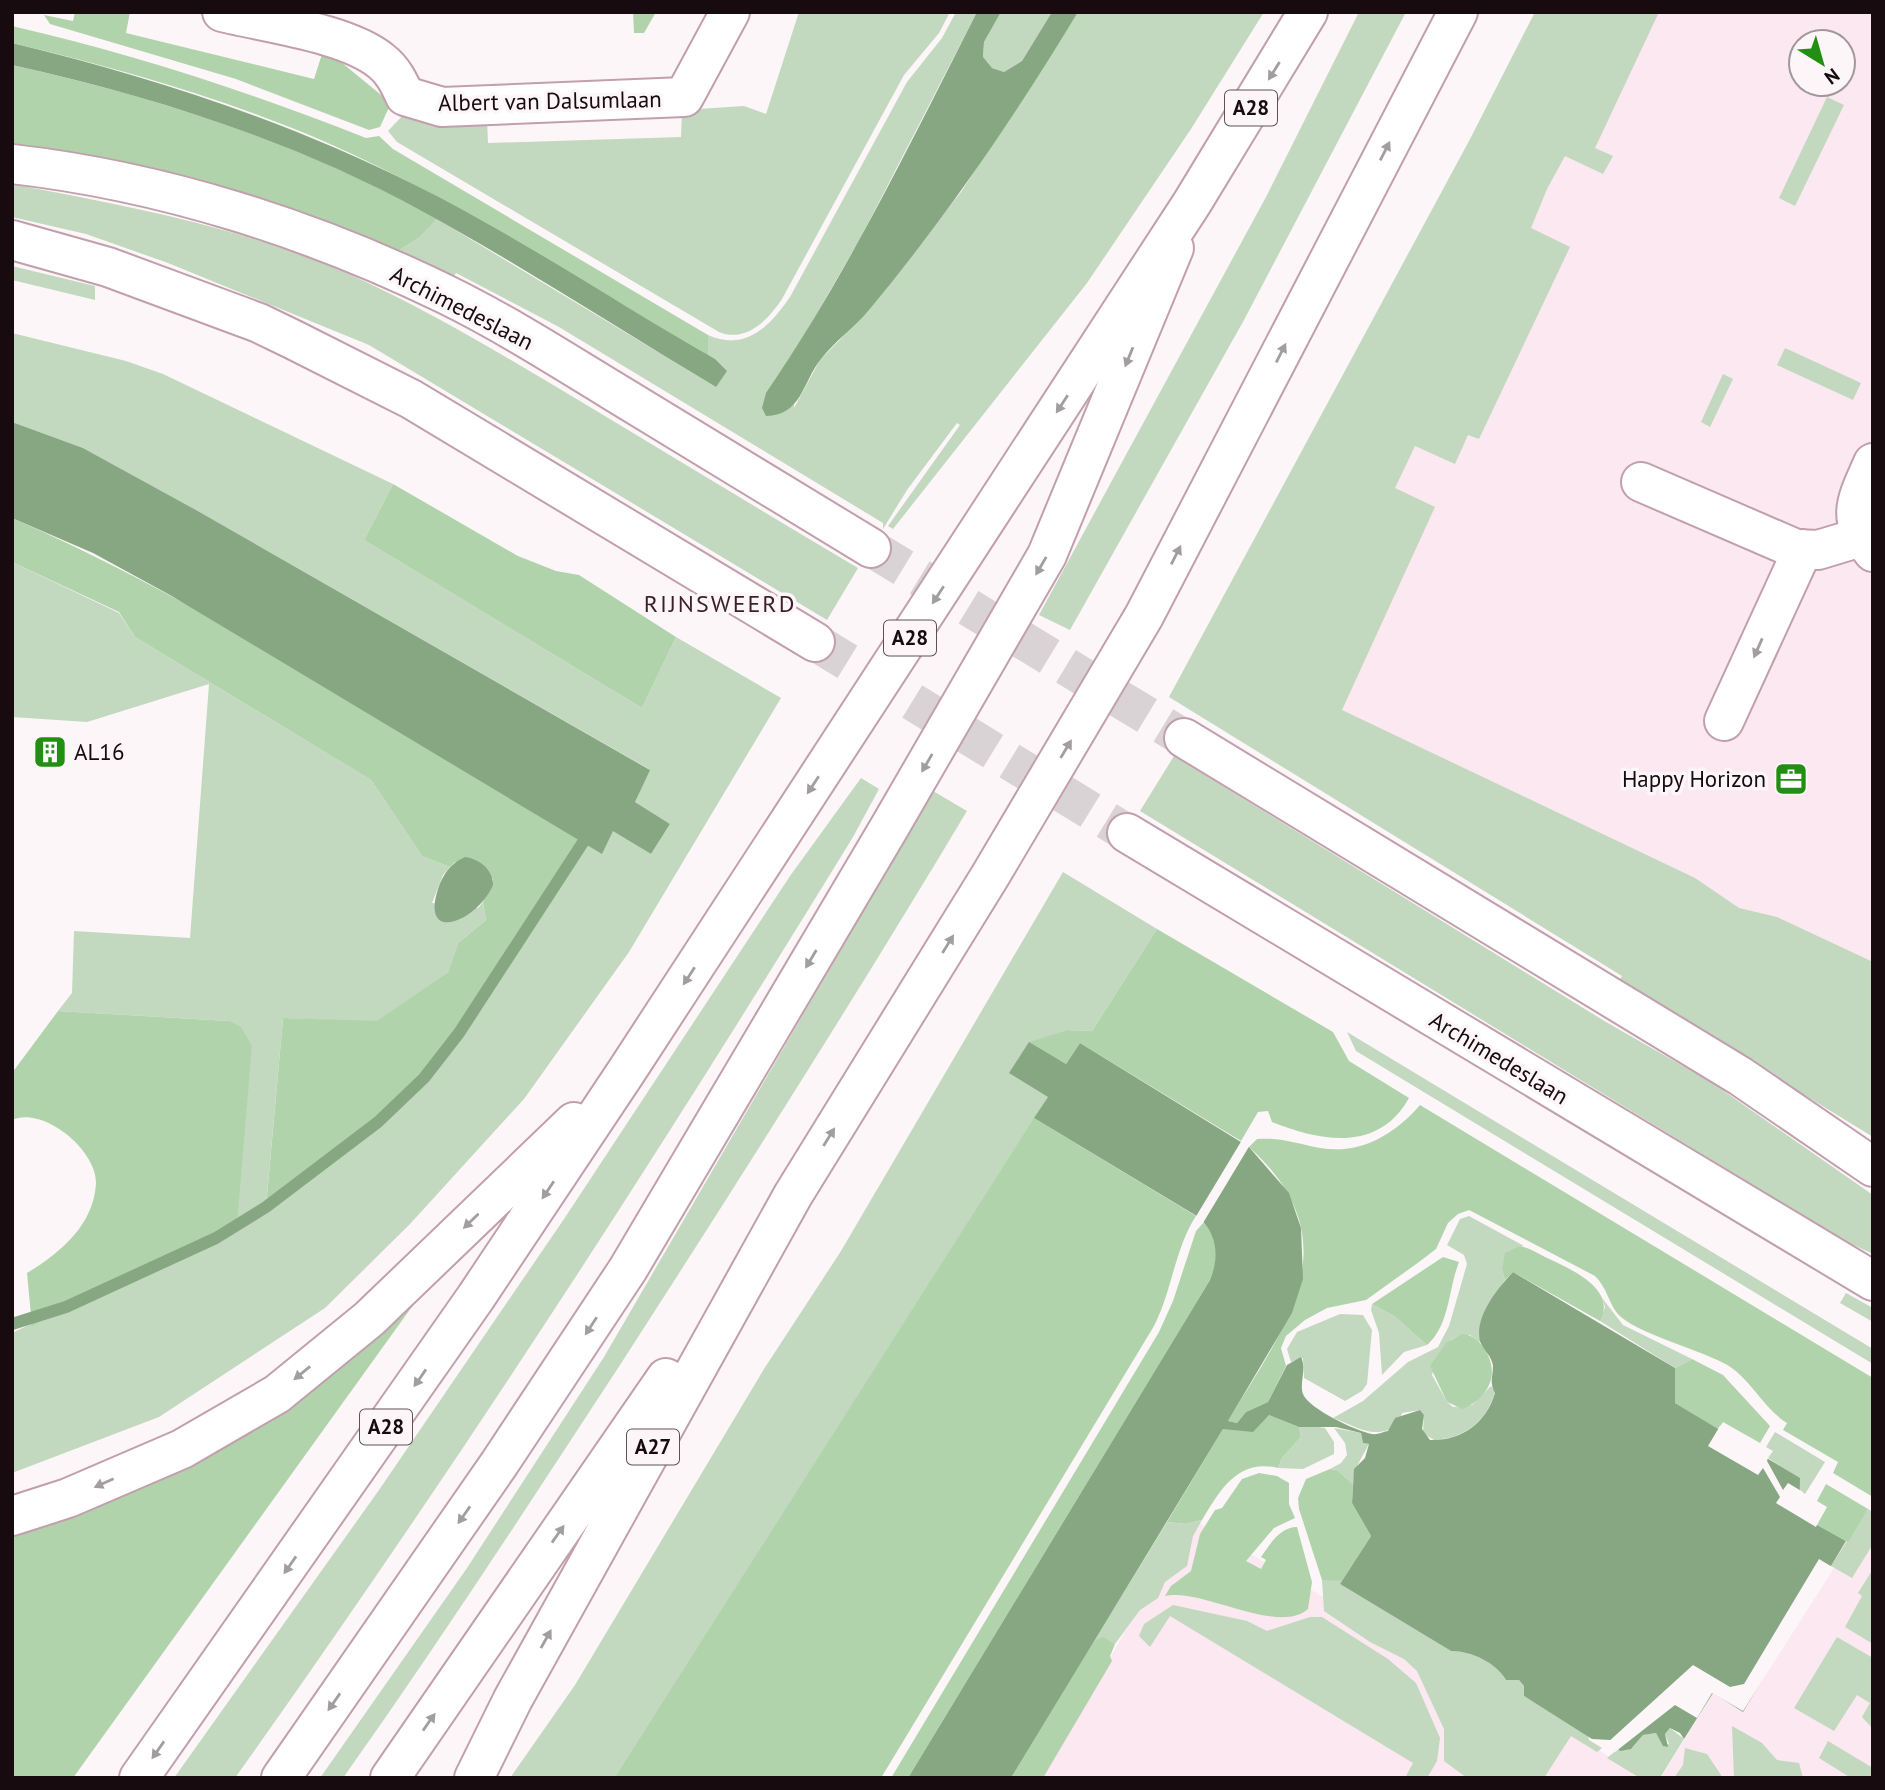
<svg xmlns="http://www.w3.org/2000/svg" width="1885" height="1790" viewBox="0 0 1885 1790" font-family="'PT Sans',sans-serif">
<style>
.built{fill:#fbe8f0;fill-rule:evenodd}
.green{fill:#c2d8bf}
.forest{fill:#b1d3ac}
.water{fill:#86a782}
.pier{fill:#fdf6f8}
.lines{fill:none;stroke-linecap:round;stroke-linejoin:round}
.stream{stroke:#86a782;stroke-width:12}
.minor-tunnel{stroke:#dad3d5;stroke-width:38;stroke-dasharray:38 19;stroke-linecap:butt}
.major-tunnel{stroke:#dad3d5;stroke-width:38;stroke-dasharray:38 19;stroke-linecap:butt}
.minor-casing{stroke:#c29fad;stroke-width:42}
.major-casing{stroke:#c29fad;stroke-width:42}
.highway-casing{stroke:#c29fad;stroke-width:42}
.minor{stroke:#fff;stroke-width:38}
.major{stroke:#fff;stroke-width:38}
.highway{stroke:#fff;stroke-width:38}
.oneway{fill:#a29d9f}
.labels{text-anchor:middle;stroke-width:7;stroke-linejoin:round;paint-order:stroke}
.shield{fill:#fdf6f8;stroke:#5c5256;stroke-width:2}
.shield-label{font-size:21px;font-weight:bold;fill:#170b10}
.street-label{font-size:23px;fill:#170b10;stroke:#fdf6f8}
.poi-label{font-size:23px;fill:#170b10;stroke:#fdf6f8;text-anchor:start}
.neighbourhood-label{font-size:24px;letter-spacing:2px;fill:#3b1f2b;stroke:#fdf6f8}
</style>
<rect width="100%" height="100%" fill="#fdf6f8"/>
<path class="built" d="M1589,12H1873V1035L1255,682ZM1801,42H1843V84H1801Z
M1197,1522L1323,1597L1576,1735L1641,1778H1042L1126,1630Z
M1873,1530V1778H1661L1713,1693L1743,1712L1846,1541Z"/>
<path class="green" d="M799,12H950L939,33L904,75L782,299C768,320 746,343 719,332L397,142L388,131L406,112L487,120L488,143L681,137L682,110L744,106L766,114Z
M956,12H977L861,237L797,348L794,408L820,360L868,311L961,192L1078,12H1264L1191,129L1087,283L893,529L888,526L960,425L957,423L907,490L883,529V523L559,327L456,273L452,280L395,253L420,237L437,219L716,387L715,359L708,356V335C746,352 770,326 790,297L907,82L942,38Z
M1001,12H1052L1022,61L1004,72L992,68L983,58L984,42Z
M1359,12H1406L1244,320L1070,630L1039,615L1266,197Z
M1535,12H1659L1595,148L1613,156L1603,174L1565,156L1547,189L1531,228L1570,247L1479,439L1468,435L1455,464L1415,446L1395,488L1435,507L1342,710L1695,878L1739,908L1777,917L1873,962V1137L1619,981L1622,976L1169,697L1469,141Z
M1827,97L1844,105L1795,206L1779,198Z
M12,184C123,205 246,228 349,274C433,312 511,360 590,407C679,461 769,515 858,568L827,620L369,345L168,263L86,234L12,217Z
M12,266L95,286V300L12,280Z
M12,333L126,361L163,374L393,484L364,540L642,708L676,637L781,698L629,952L524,1099L410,1224L325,1308L159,1417L12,1473V1333L66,1307L229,1021L58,1011L72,993L74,931L190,938L209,684L87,722L12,717V562L119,613L135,637L371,780L422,856L450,867L443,875L432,903L478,908L483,902L486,920L458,943L448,972L377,1022L283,1018L266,1206C313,1179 392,1117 426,1076C486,1004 534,921 585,843L602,853L613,830L651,854L670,824L635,802L649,769L196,510L83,448L12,422Z
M1785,348L1861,383L1853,400L1777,365Z
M1723,374L1733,379L1710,427L1701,422Z
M1174,756L1606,1022L1711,1082L1873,1195V1254L1841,1239L1140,811Z
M861,778L879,789L853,837C657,1157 453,1472 235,1778H174L379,1490L564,1219L790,876Z
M933,791L967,811C855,998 738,1182 620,1365C529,1504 439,1643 343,1778H320L467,1568L604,1357Z
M1063,872L1157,929L1092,1031L1068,1030L1048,1097L614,1778H510L575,1685L764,1369L841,1251Z
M1347,1032L1873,1349V1364L1356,1051Z
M1469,1216L1524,1246H1520L1502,1270L1505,1280L1483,1317L1481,1343L1470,1335C1445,1334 1439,1355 1432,1375L1447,1402L1453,1407L1472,1405L1491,1386L1495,1392C1486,1422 1465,1438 1434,1440L1423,1433L1424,1415L1420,1410L1402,1413L1400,1419L1395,1418L1391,1429C1369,1438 1354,1425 1333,1418L1363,1401L1408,1362L1438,1347L1449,1326L1467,1264L1464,1255L1447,1245L1460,1219Z
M1846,1293L1873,1308V1322L1840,1303Z
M1602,1298L1623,1325L1692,1359L1675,1368L1600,1321L1605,1307Z
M1372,1304L1394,1316L1427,1345L1404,1352L1382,1375L1379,1333L1371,1310Z
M1340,1314L1363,1315L1372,1330L1367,1384L1362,1391L1345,1401L1304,1378L1303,1358L1291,1362L1287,1349L1297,1332Z
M1313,1426L1325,1428L1334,1442V1454L1303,1469L1278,1468L1282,1458L1301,1437L1299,1427Z
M1334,1428L1361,1433L1363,1443L1369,1444C1363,1456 1353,1469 1353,1484L1337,1470L1330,1469L1341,1463L1347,1455L1345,1443Z
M1775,1432L1825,1462L1805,1494L1799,1490V1478L1768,1458L1773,1451L1766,1447Z
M1868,1509L1873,1512V1544L1852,1578L1831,1566Z
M1202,1520L1193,1536L1187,1566L1165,1582L1158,1598L1140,1610L1115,1644L1103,1638L1094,1641L1167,1522L1186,1524Z
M1873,1569V1644L1845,1627L1862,1596L1858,1593Z
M1327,1578L1342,1581L1340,1584L1451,1651C1472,1651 1496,1663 1506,1680H1519L1524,1686V1696L1588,1735L1589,1740L1602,1748L1597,1752L1571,1736L1544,1778H1467L1444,1761V1729L1417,1671L1404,1659L1370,1642L1324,1611L1322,1580Z
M1173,1605L1247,1621L1267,1631L1310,1617H1322L1388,1659L1416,1683L1440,1738L1437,1761L1427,1778H1405L1413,1763L1170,1616L1150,1647L1139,1636L1144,1624Z
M1837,1637L1873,1658V1729L1862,1717L1870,1703L1857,1695L1834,1731L1794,1708Z
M1732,1726L1762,1743L1777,1760L1799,1763L1803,1778H1734Z
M1670,1728L1684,1739L1660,1778H1640L1607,1758L1618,1749L1633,1747L1643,1735L1656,1733L1663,1745L1669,1744L1665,1734Z
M1828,1741L1873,1768V1778H1851L1819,1758Z
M1685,1748L1707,1754L1723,1778H1674L1683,1765Z"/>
<path class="forest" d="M75,12H130L126,33L314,79L322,54L336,58L391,103L380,127L369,130L236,79L50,24L44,15L73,21Z
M633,12H656L644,33H634Z
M12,26C134,54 250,92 366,138L379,136L393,149L708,335V356C584,283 462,203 330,144C227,99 121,69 12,43Z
M12,65C157,97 307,145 437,219L420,237L395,253L74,154L12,145Z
M393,484L518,556L556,571L579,575L676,637L642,708L364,540Z
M12,518C213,606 398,730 585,843C534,921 486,1004 426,1076C391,1118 313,1178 266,1207L283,1018L377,1021L448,972L458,943L486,920L483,902L493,879L455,862L450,867L422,856L371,780L135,637L119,612L12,562Z
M1157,929L1333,1032L1349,1061L1409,1098C1379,1152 1322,1142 1272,1122L1268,1111L1258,1112L1241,1141L1080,1043L1066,1064L1029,1042L1068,1030L1092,1031Z
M58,1011L229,1021L241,1027L252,1046L237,1224L151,1272L66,1307L32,1326L27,1273C60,1253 94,1225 96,1183C97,1151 44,1106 12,1120V1073Z
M1420,1105L1873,1378V1497L1833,1473L1838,1462L1783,1430L1787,1423C1764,1409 1752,1381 1729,1366C1703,1350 1633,1333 1617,1313C1608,1301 1607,1288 1595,1276L1469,1210L1458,1214L1448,1223L1436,1249L1419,1262L1366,1300L1327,1308L1305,1320L1286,1336L1281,1348L1286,1366L1268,1402L1246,1412L1237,1423L1228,1421C1285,1326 1354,1242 1249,1147L1257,1139C1280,1137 1298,1144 1320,1148C1361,1155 1395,1134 1420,1105Z
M1034,1118L1196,1216C1175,1248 1172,1291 1154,1326L881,1778H614Z
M1204,1222C1219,1240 1219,1259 1210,1280L908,1778H891L1159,1332L1173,1301L1196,1231Z
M1520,1246C1529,1248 1537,1253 1545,1257C1568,1268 1618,1288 1600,1321L1513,1272L1505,1280L1502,1270L1505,1253Z
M1443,1257L1459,1262C1448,1290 1450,1325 1427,1345L1394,1316L1372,1304Z
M416,1301L73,1778H12V1529L190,1462Z
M1462,1334C1473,1335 1478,1340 1484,1348C1501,1374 1489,1397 1463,1409L1447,1402L1430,1366L1446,1343Z
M1692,1359L1723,1375L1770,1426L1760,1443L1723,1422L1718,1429L1675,1403V1368Z
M1269,1415L1299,1427L1301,1437L1282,1458L1278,1468C1238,1458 1220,1490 1202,1520L1186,1524L1167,1522L1223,1429L1261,1421Z
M1330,1469L1337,1470L1353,1484L1352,1503L1371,1536L1342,1581L1322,1580L1299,1509L1298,1498L1306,1479Z
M1259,1473L1277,1476L1289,1483V1504L1295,1518L1274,1528L1246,1561L1261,1569L1266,1560L1261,1557C1270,1544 1280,1527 1297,1527L1312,1582L1308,1609C1278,1636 1201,1587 1165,1596L1171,1586L1191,1571L1200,1534L1215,1510L1222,1508L1242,1479Z
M1826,1484L1868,1509L1848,1542L1817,1525L1827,1507L1817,1501Z
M1103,1637L1115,1644L1110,1656L1112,1661L1043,1778H1011L1094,1641Z"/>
<path class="water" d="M977,12H1001L984,42L983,57L992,68L1004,72L1022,61L1052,12H1078C1015,116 947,216 869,310C855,327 835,341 821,359C802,383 802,415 766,416L762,408L766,393C848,273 911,142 977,12Z
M12,43C153,77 287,121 417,186C519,237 615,302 715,359L727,371L716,387C617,328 521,265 420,210C294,141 152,96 12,65Z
M12,422L83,448L196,510L650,770L635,802L670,824L651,854L613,831L602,854L170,595L93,553L12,518Z
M465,857C479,859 493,869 493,885C478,921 420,945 438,889C443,874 450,864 465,857Z
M1029,1042L1066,1064L1080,1043L1249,1147L1289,1193L1301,1228L1303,1279L1292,1313L1228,1421L1237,1423L1246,1412L1268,1402L1287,1365L1301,1357C1307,1369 1299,1383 1303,1394C1309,1409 1356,1431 1372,1434C1378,1435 1382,1432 1388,1431L1395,1418L1420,1410L1424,1415L1422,1429L1430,1440C1462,1441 1486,1423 1495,1393C1489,1382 1493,1377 1493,1366C1492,1356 1483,1350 1480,1341C1474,1317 1498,1288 1513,1272L1675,1368V1403L1800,1478L1799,1515L1846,1541L1743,1712L1713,1693L1684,1739L1680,1733L1670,1728L1665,1734L1668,1747L1663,1746L1656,1733L1643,1735L1631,1749L1620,1751L1610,1740L1592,1739L1524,1696V1686L1519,1680H1506C1496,1663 1472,1651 1451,1651L1340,1584L1371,1536L1352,1503L1354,1469L1365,1458L1369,1444L1363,1443L1361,1433L1336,1427H1299L1269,1415L1253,1432L1223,1429L1011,1778H908L1210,1280C1219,1258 1218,1236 1200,1218L1034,1118L1048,1097L1009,1073Z"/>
<path class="pier" d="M1242,1140L1250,1145L1203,1223L1195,1218Z
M1720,1426L1769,1455L1767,1461L1783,1490L1788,1483L1803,1492L1802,1513L1818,1522L1816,1527L1776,1503L1780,1497L1763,1468L1758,1475L1708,1446Z
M1819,1559L1834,1568L1743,1711L1712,1693L1697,1718L1675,1705L1615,1752L1607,1743L1693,1665L1730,1687L1744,1684Z"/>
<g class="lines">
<path class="stream" d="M12,1324L66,1307L216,1238L266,1207L378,1122L424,1078L459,1033L591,830"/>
<path class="minor-tunnel" d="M815,642L1127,833"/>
<path class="major-tunnel" d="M871,548L1184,738"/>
<defs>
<path id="minor" d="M222,12C266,23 347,33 381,61C393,70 399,83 405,96L442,107L684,97L730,12
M12,240L108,267L259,323L292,339L411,399L815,642
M1873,463C1857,500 1845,517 1873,552
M1641,482L1796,549L1818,550L1861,537
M1724,721L1803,549
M1127,833L1873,1281
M281,1778L499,1464L628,1269L889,828L1047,555L1174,248"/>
<path id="major" d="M12,164C162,181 312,229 447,295C504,323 559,358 613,391C699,444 785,496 871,548
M1184,738L1740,1076L1873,1167"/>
<path id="highway" d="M12,1516L68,1498L182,1449L277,1394L369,1319L574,1122
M139,1778L476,1297L626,1072L1192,203L1308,12
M390,1778L666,1378
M474,1778L513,1699L793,1195L990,876L1144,616L1458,12"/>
</defs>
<use href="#minor" class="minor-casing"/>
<use href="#major" class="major-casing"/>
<use href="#highway" class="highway-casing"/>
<use href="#minor" class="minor"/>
<use href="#major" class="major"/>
<use href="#highway" class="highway"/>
</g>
<defs><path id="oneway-solid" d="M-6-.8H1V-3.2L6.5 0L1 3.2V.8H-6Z" transform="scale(1.75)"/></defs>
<g class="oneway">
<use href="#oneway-solid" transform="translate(1274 71) rotate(122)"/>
<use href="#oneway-solid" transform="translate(1385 151) rotate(-63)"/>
<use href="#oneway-solid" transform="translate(1281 353) rotate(-63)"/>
<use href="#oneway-solid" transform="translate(1129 357) rotate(112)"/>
<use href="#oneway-solid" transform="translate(1062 404) rotate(123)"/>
<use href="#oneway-solid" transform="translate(1176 555) rotate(-63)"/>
<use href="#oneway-solid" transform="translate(1041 566) rotate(120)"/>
<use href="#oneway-solid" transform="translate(938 595) rotate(123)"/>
<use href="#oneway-solid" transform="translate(1758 648) rotate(114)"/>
<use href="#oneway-solid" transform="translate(1066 749) rotate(-59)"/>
<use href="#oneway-solid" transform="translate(927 763) rotate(120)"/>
<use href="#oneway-solid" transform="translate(813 785) rotate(123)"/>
<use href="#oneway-solid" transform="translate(948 944) rotate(-58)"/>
<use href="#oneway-solid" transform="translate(811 959) rotate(121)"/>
<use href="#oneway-solid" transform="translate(689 976) rotate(123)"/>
<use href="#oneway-solid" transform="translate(829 1137) rotate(-58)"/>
<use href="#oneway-solid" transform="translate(548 1190) rotate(124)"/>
<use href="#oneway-solid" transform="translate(471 1221) rotate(136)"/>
<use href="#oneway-solid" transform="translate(591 1326) rotate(123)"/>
<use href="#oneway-solid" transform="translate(302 1373) rotate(141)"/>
<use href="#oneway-solid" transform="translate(420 1378) rotate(125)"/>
<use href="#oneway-solid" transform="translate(104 1483) rotate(156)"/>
<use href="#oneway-solid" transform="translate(464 1515) rotate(125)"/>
<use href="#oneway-solid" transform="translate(558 1534) rotate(-55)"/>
<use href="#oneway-solid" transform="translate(290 1565) rotate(125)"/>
<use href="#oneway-solid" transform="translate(546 1639) rotate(-61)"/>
<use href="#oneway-solid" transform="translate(334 1702) rotate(125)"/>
<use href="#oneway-solid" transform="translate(429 1722) rotate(-55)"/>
<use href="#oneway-solid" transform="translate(158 1750) rotate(125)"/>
</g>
<defs>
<symbol id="building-square" viewBox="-11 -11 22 22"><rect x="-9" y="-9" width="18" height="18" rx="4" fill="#228f14" stroke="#fdf6f8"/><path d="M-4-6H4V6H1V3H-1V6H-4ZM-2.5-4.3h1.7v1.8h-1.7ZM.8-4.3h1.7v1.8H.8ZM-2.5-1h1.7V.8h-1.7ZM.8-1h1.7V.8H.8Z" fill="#fff"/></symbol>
<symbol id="office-square" viewBox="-11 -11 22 22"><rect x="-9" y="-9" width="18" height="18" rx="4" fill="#228f14" stroke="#fdf6f8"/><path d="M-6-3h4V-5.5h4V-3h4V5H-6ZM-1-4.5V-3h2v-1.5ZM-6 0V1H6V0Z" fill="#fff"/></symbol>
</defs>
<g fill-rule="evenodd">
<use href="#building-square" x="31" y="733" width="38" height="38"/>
<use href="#office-square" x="1772" y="760" width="38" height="38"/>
</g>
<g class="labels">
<g class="shield">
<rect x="1225" y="90.5" width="52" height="35" rx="5"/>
<rect x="884" y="620.5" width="52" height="35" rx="5"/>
<rect x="360" y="1409.5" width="52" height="35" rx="5"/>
<rect x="627" y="1429.5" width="52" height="35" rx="5"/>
</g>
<g class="shield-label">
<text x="1251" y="115">A28</text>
<text x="910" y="645">A28</text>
<text x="386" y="1434">A28</text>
<text x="653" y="1454">A27</text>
</g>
<g class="street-label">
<text transform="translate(550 101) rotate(-1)" y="8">Albert van Dalsumlaan</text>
<text transform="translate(462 308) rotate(27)" y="8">Archimedeslaan</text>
<text transform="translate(1499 1058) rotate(31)" y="8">Archimedeslaan</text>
</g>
<g class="poi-label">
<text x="74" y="760">AL16</text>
<text x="1766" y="787" text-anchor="end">Happy Horizon</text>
</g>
<g class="neighbourhood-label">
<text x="720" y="612">RIJNSWEERD</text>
</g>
</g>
<rect width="1885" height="1790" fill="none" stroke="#170b10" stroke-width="28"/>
<g transform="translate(1822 63) rotate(143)"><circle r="33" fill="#fdf6f8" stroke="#a1989b" stroke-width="2"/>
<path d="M0-5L12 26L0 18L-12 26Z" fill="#228f14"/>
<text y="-10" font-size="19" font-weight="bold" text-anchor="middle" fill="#170b10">N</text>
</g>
</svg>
